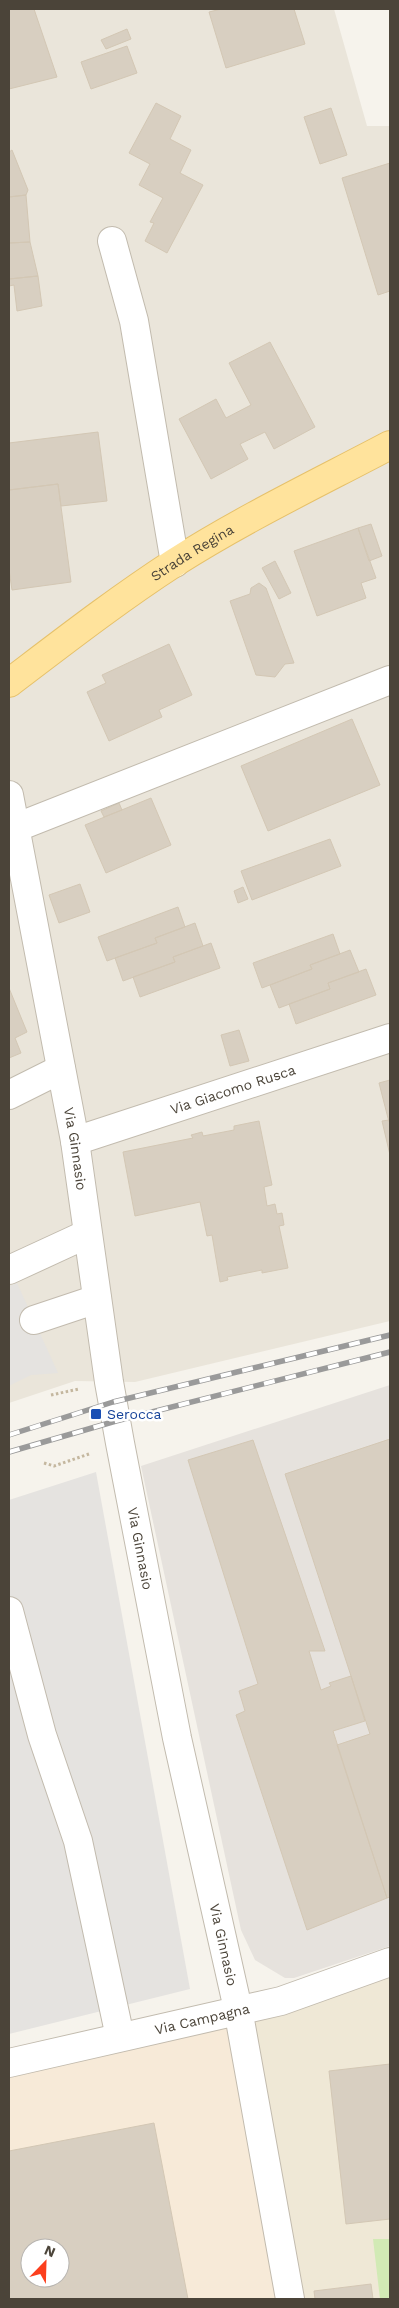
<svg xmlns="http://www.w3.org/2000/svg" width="399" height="2308" viewBox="0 0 399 2308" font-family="'Work Sans',sans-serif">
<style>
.residential{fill:#eae5da}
.commercial{fill:#f7ead8;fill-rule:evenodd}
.industrial{fill:#e6e2dd}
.education{fill:#efe8d6}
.green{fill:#d2eab5}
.parking{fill:#e5e3e0}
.building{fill:#d8cfc1;stroke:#d3c7b4;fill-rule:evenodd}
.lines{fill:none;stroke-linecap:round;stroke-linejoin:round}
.minor-casing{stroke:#c2bbae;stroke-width:30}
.major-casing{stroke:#e6c16a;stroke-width:30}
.path{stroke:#c4b79f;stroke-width:3;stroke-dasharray:2.5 2.5;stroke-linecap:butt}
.minor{stroke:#fff;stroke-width:28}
.major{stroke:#ffe39c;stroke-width:28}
.rail-casing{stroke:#9a9a9a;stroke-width:5.5}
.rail{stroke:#fff;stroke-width:4;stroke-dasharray:11;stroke-linecap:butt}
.transit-dot{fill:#1a4fb4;stroke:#fff;stroke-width:2}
.labels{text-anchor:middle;stroke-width:5;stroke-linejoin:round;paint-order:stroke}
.street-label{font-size:14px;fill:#4b4439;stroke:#fff}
.transit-label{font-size:14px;fill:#164399;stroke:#fff;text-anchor:start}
</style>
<rect width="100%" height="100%" fill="#f6f3ec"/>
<path class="residential" d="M9,9H334L367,126H390V1321L135,1382L75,1381L9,1403Z"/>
<path class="commercial" d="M238,2009L290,2299H9V2063ZM30,2248H60V2278H30Z"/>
<path class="industrial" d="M390,1385V1946L294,1978H285L255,1960L241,1930L141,1466Z"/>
<path class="education" d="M390,1962V2299H290L238,2009Z"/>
<path class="green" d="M373,2239H390V2299H380Z"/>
<path class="parking" d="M17,1283L58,1373L31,1375L9,1386V1286Z
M96,1472L190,1989L9,2034V1500Z"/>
<path class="building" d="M9,9H34L57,77L9,89Z
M221,9H294L305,44L226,68L209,12Z
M127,29L131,39L106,49L101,40Z
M127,46L137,73L91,89L81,62Z
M156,103L181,116L170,139L191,150L180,173L203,185L167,253L145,241L154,223L150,222L163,198L139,185L150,164L129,153Z
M331,108L347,155L320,164L304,117Z
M12,150L28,190L26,195L9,197V152Z
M390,163V291L378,295L342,178Z
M26,195L30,242L9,243V197Z
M30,242L38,276L9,279V243Z
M38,276L42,306L17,311L14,285L9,286V279Z
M270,342L315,427L274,449L265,432L240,444L248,459L211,479L179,419L216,399L226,418L251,405L229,363Z
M98,432L107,501L61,506L58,484L9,490V443Z
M58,484L71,582L12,590L9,570V490Z
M371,524L382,556L369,561L358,528Z
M358,528L376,578L361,583L366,598L317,616L294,551Z
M275,561L291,593L279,599L262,568Z
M259,583L266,588L294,663L285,664L275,677L256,675L230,601L250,594L251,588Z
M169,644L192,695L159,710L162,717L109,741L87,692L106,683L102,675Z
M352,719L380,785L268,831L241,766Z
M151,798L171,845L106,873L85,825Z
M119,803L122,810L104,817L101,811Z
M330,839L341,866L252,900L241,871Z
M80,884L90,912L59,923L49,895Z
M243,887L248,899L238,903L234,891Z
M178,907L185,927L155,938L157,943L107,961L98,937Z
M195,923L203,946L173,957L175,962L123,981L115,958L157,943L155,938Z
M333,934L340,954L310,965L312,969L262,988L253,963Z
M211,943L220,968L140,997L133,977L175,962L173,957Z
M350,950L359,972L328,983L330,989L279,1008L270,985L312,969L310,965Z
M366,969L376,995L296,1024L289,1004L330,989L328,983Z
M9,988L27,1032L15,1038L21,1053L9,1058Z
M239,1030L249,1061L230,1066L221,1035Z
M390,1080V1122H389L379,1083Z
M389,1120L390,1122V1155L382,1121Z
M259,1121L272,1185L264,1187L267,1206L275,1204L277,1214L282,1213L284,1225L279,1226L288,1268L262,1273V1270L227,1277L228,1280L220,1282L212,1235L207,1236L200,1202L135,1216L123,1152L193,1138L191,1135L202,1132L203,1136L234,1130V1126Z
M390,1439V1897L387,1898L337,1745L370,1734L285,1474Z
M253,1440L325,1651H309L321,1690L331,1686L329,1683L351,1676L365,1721L333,1731L387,1898L307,1930L236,1715L245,1711L239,1691L258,1684L188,1460Z
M390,2064V2219L346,2224L329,2071Z
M154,2123L188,2299H9V2151ZM30,2248H60V2278H30Z
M371,2284L373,2299H315L314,2291Z"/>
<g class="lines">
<defs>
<g id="minor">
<path d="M112,241L134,321L175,563"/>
<path id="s1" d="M9,795L75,1141L109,1382L120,1443L177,1738L238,2009L290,2299"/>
<path d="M15,828L390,680"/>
<path d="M9,1095L61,1069"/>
<path id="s2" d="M75,1141L390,1038"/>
<path d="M9,1270L87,1234"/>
<path d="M34,1320L97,1299"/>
<path d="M9,1611L42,1735L78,1841L120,2037"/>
<path id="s3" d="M9,2063L281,2001L390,1962"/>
</g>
<g id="major">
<path id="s4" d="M9,683C63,642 117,600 174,563C243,519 318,483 390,445"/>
</g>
</defs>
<use href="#minor" class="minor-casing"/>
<use href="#major" class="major-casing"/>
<path class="path" d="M51,1395L79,1389
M44,1463L54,1466L89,1454"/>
<use href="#minor" class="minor"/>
<use href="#major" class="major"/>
<defs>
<path id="rail" d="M9,1435L113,1402L390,1335
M9,1452L116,1421L390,1352"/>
</defs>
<use href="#rail" class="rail-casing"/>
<use href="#rail" class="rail"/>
</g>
<rect class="transit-dot" x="90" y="1408" width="12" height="12" rx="2.5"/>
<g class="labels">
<g class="street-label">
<text dy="5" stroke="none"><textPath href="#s4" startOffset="225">Strada Regina</textPath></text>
<text dy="5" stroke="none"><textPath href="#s2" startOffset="166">Via Giacomo Rusca</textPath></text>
<text dy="5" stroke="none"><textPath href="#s1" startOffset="360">Via Ginnasio</textPath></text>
<text dy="5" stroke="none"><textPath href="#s1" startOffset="765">Via Ginnasio</textPath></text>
<text dy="5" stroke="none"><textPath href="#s1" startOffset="1170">Via Ginnasio</textPath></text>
<text dy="5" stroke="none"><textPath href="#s3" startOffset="198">Via Campagna</textPath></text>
</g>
<g class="transit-label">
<text x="107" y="1419">Serocca</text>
</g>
</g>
<rect width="399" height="2308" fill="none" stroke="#4b4439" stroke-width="20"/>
<g transform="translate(45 2263) rotate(23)"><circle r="24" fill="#ffffff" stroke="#b7b4b0"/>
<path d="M0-4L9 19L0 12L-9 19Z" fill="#fc3f1d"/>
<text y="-8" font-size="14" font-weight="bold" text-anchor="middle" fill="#4b4439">N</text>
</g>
</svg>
